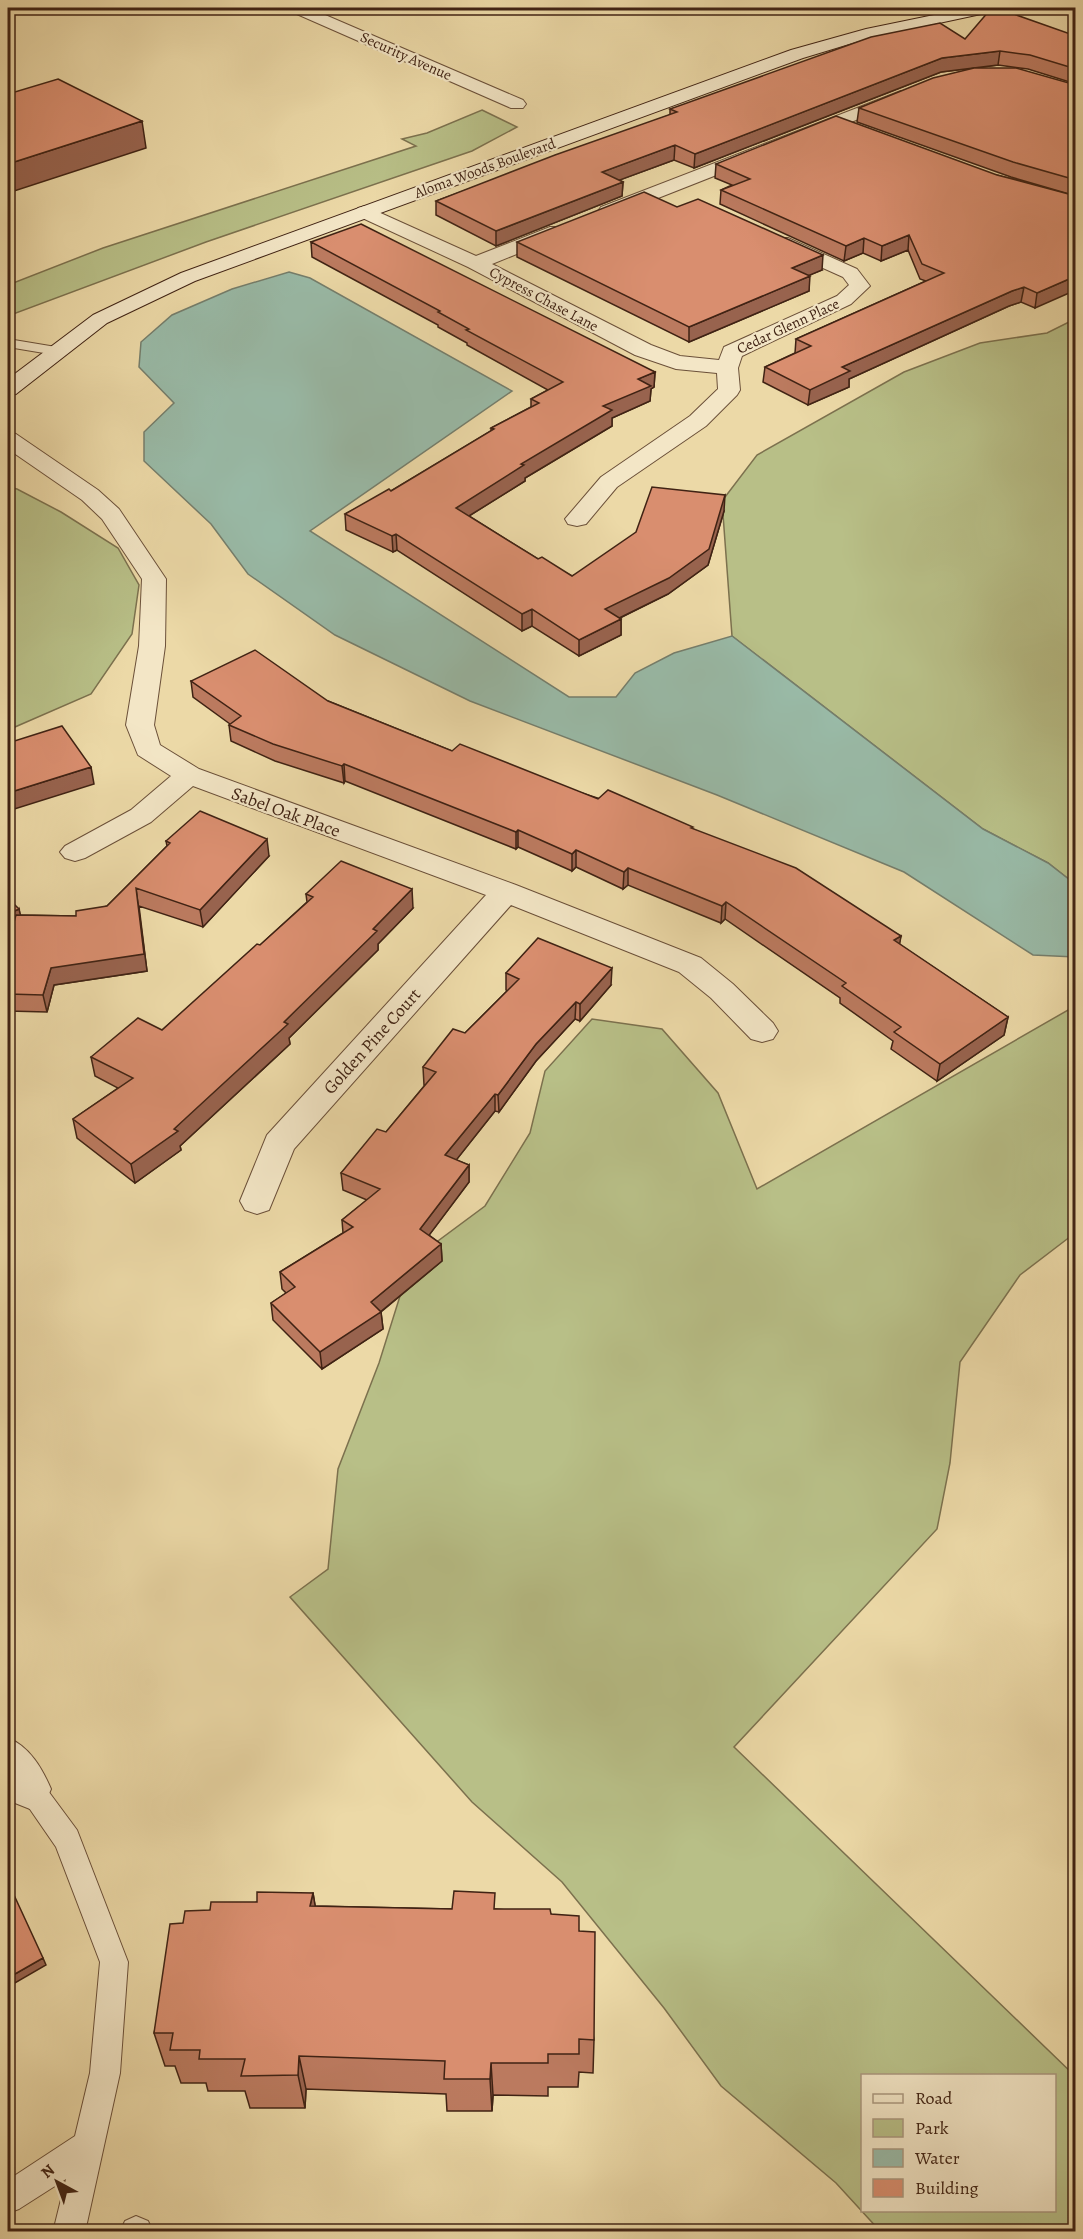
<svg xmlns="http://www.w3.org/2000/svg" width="1083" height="2239" viewBox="0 0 1083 2239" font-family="Alegreya,serif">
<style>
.green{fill:#b8bf87;stroke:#7c714e;stroke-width:1.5;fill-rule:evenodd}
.water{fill:#99baa7;stroke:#757e6c;stroke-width:1.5}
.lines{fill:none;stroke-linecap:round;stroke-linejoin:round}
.lane-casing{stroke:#6b5039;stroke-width:2}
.street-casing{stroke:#6b5039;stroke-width:2}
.secondary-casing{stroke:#402314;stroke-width:2}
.lane{fill:#f3e6c6;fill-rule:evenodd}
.street{fill:#f3e6c6;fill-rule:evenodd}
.secondary{fill:#f3e6c6;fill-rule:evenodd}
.wall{fill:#bb7a5f;stroke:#402314;stroke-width:1.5}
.shaded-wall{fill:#98634e;stroke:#402314;stroke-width:1.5}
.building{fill:#d98e6f;stroke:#402314;stroke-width:1.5}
.labels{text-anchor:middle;stroke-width:4.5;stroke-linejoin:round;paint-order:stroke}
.far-street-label{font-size:15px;fill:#402314;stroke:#f3e6c6}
.street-label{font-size:18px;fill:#402314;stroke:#f3e6c6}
</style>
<rect width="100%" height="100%" fill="#ecd9a7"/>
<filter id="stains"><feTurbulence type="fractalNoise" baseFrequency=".00333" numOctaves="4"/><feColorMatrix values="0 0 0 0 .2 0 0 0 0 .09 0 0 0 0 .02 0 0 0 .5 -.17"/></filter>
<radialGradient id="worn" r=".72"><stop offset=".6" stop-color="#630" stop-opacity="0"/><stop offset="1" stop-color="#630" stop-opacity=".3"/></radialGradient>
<path class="green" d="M482,110L517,127L472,151L206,242L8,316V285L103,248L416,146L402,139L427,133Z
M1075,319V884L1048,863L983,829L732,636L722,501L757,455L904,372L980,343L1047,333Z
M8,487L17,489L61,512L118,548L139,585L132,634L91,694L8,730Z
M1075,1006V1233L1020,1275L960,1362L950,1463L937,1529L734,1747L1075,2076V2231H880L836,2183L721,2086L664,2008L562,1882L472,1802L290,1597L328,1569L338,1469L379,1363L411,1261L485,1206L530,1133L545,1071L592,1019L662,1029L718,1093L757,1189ZM862,2076H1054V2210H862Z"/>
<path class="water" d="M289,272L310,278L512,391L310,531L569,697H616L635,673L674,653L732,636L983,829L1048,863L1075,884V957L1033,955L904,872L717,795L470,701L335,635L248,574L211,524L144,461V432L174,403L139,367L141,342L172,315L232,289Z"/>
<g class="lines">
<defs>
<path id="lane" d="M8,339L56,347L63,351L56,355L8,347Z
M30,1776L40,1780L77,1830L128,1962L120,2073L85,2232H53L66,2179L19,2209L8,2213V2180L75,2136L90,2073L100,1962L56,1847L16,1789L20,1780Z
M136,2216L148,2221L153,2232H120L125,2221Z"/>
<path id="street" d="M288,8H309L523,100L526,104L523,108H511L290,11Z
M901,91L907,92L910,96L907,100L615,215H601L598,211L601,207Z
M365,206L476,256L550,227H564L567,231L564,235L492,264L651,345L680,356L719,360L724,347L837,296L849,285L843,277L774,246L771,242L774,238H788L857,269L870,286L851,304L742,356L738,368L740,390L737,395L706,426L617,487L586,524L577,526L568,524L565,519L601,477L690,416L718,389L717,373L676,369L635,355L468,267L358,216L355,212L358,208Z
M8,432L16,434L98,490L119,509L166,579L165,646L154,725L160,745L199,769L516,885L701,958L733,984L773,1023L778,1031L773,1039L762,1042L751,1039L711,998L679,972L511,905L294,1149L269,1210L257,1214L245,1210L240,1201L267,1135L486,895L193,786L151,822L85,858L75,861L65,858L60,852L65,846L131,810L171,776L138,755L126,725L139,646L142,579L102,519L82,500L8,449Z
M8,1738C30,1747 42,1768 51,1789L45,1803L30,1809L15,1803L8,1793Z"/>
<path id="secondary" d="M968,8H997L995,11L869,38L803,58L195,281L107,323L16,394L8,396V379L93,315L181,273L791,50L866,29Z"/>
</defs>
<use href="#lane" class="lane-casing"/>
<use href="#street" class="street-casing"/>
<use href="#secondary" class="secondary-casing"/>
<use href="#lane" class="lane"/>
<use href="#street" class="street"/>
<use href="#secondary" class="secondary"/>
</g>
<path class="wall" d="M1076,36V84L1028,69L998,65L975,68L1076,85V196L1011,177L857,122L859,108L973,68L941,72L694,168L674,160L619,180L623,182L622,196L496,246L436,215V201L670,115V109L965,39Z
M716,164L997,175L1076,196L1035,308L1021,302L1009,306L849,379V387L808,405L763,382L765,367L795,353L796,339L926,281L920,279L908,250L881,261L863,253L844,261L720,204L721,190L732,185L715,178Z
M677,207L822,270L809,275V291L689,342L517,257V242Z
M311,242L655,372L654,387L651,389L650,401L612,418V426L525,478V481L469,516L538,559L572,576L724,511L708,565L668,594L620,618L621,619V635L579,656L532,626L522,631L397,550L393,552L346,530L345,514L391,491L491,431V428L531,407V399L548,390L467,345V343L438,327V325L312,257Z
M191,681L328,701L452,751L693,829L901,936L899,944L1008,1017L1004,1035L937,1081L891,1049L893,1041L840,1003V998L725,919L721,923L628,885L623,889L576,867L572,871L518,847L516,849L345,781L344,783L275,761L231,741L229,725L230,724L193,697Z
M166,841L269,856L203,927L139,906L147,971L54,985L47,1012L8,1011V943L11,932L8,933L19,909L20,915L76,916L107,906L167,846Z
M306,894L413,908L378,944V950L289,1038L290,1044L180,1146L181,1150L135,1183L77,1138L73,1119L118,1088L95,1076L91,1057L162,1030L260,945L307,902Z
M506,973L611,985L580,1021L575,1019L536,1061L499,1112L495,1111L456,1160L469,1165V1182L429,1235L441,1244L442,1261L381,1312L383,1329L322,1369L273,1320L271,1303L286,1293L282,1289L280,1272L343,1233L342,1220L367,1200L343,1190L341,1173L386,1132L425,1085H424L423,1067L465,1033L507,991L506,990Z
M313,1893L315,1906L452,1909H495L551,1914L579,1931L594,2040L593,2073L579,2072L578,2087H548V2096L493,2095L492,2111H447L446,2094L306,2089L305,2108H250L245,2091H208L206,2083H181L175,2066H165L154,2033L183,1923L210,1910Z"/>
<path class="shaded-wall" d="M381,8H390L381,10Z
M1000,51L998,65L941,72L694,168L695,154L942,58Z
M142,121L146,148L8,193V164Z
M675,145L674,160L601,187L602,172Z
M623,182L622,196L496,246V231Z
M909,235L908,250L881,261L882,246Z
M864,238L863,253L844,261L846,246Z
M823,255L822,270L791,283L792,268Z
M810,276L809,291L689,342V327Z
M1076,276V290L1035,308L1037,293Z
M1024,287L1021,302L1009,306L849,379V387L808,405L810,390L842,367L1012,291Z
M655,372L654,387L651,389L650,401L612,418V426L525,478V481L456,524V508L603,406L638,379Z
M725,495L724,511L708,565L668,594L605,625V609Z
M396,534L397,550L393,552L392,536Z
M532,609V626L522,631V614Z
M621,619V635L579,656V640Z
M344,764L345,781L344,783L342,766Z
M91,767L94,784L8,811V793Z
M518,830V847L516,849V832Z
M267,839L269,856L203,927L200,910Z
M576,850V867L572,871V854Z
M628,868V885L623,889L624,872Z
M136,888L147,971L54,985L47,1012L43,995L51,968Z
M412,889L413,908L378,944V950L289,1038L290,1044L180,1146L181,1150L135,1183L131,1164L174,1129L284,1022L373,929Z
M726,902L725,919L721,923L722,906Z
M19,909L23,926L8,933V914Z
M901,936L898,954L894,940Z
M612,968L611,985L580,1021V1004Z
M576,1002L575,1019L536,1061L499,1112L498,1095L536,1044Z
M1008,1017L1004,1035L937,1081L940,1064Z
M495,1094V1111L446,1173L445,1155Z
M469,1165V1182L421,1246L420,1229Z
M441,1244L442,1261L379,1313L381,1312L383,1329L322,1369L320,1352L371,1302Z
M313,1893L319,1928L310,1906Z
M43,1958L46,1965L8,1987V1978Z
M299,2056L306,2089L305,2108L298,2075Z
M491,2063L493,2095L492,2111L490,2079Z"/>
<path class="building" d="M989,11H1005L1076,36V69L1030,55L1000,51L942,58L695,154L675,145L602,172L623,182L496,231L436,201L555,155L677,112L670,109L871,37L940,23L965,39Z
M974,68H1016L1076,85V180L1013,162L859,108L933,78Z
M58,79L142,121L8,164V94Z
M836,116L997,175L1076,196V276L1037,293L1024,287L1012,291L842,367L850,371L810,390L765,367L811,346L796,339L944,273L922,264L909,235L882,246L864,238L846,246L721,190L750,179L716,164Z
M644,192L677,207L698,199L823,255L792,268L810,276L689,327L517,242Z
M361,224L655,372L638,379L651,386L603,406L612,410L521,464L524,465L456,508L538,559L542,557L572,576L636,532L652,487L725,495L709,549L669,578L605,609L621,619L579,640L532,609L522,614L396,534L392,536L345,514L389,489L391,491L494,429L491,428L539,403L531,399L563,382L466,330L469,329L438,312L440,311L311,242Z
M255,650L328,701L452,751L460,744L598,799L608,790L693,827L691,828L796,868L901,936L894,940L1008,1017L940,1064L894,1032L901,1027L842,986L846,983L726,902L722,906L628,868L624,872L576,850L572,854L518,830L516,832L344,764L342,766L273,744L229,725L241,716L191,681Z
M62,726L91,767L8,793V743Z
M200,811L267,839L200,910L136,888L144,954L51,968L43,995L8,994V943L16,915L76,916V911L107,906L170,843L166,841Z
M341,861L412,889L373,929L377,931L284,1022L288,1024L174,1129L178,1131L131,1164L73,1119L133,1078L91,1057L138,1018L162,1030L257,944L260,945L313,897L306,894Z
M8,898L19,909L8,914Z
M538,938L612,968L580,1004L576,1002L536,1044L498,1095L495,1094L445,1155L469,1165L420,1229L441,1244L371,1302L381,1312L320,1352L271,1303L295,1287L280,1272L353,1227L342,1220L380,1189L341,1173L377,1129L386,1132L436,1072L423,1067L453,1029L465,1033L519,979L506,973Z
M8,1882L43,1958L8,1978Z
M454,1891L495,1893L494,1909H550L551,1914L579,1916V1931L595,1932L594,2040L579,2039V2054H548V2063H491L490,2079H444L445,2061L299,2056L298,2075L241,2076L245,2059H199L200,2050H170L173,2033H154L170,1924L183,1923L185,1911L210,1910L211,1902H257V1892L313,1893L310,1906L452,1909Z"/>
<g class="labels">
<g class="far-street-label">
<text transform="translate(406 56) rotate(24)" y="5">Security Avenue</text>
<text transform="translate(485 168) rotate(-20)" y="5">Aloma Woods Boulevard</text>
<text transform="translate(544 299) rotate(28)" y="5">Cypress Chase Lane</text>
<text transform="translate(788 326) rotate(-25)" y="5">Cedar Glenn Place</text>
</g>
<g class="street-label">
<text transform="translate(286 812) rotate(20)" y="6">Sabel Oak Place</text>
<text transform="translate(372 1041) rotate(-48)" y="6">Golden Pine Court</text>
</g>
</g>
<rect width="1083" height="2239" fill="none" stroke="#ecd9a7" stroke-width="30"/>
<rect x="9" y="9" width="1065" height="2221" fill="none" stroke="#402314" stroke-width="3"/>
<rect x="15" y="15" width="1053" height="2209" fill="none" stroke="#402314" stroke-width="1.5"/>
<rect x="861" y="2074" width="195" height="138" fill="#f3e6c6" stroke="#ab987f" stroke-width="1.5"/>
<rect x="873" y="2094" width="30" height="9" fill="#f3e6c6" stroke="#ab987f" stroke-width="1.5"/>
<text x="915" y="2104" font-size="18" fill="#402314">Road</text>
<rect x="873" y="2119" width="30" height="18" fill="#b8bf87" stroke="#ab987f" stroke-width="1.5"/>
<text x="915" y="2134" font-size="18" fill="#402314">Park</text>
<rect x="873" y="2149" width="30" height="18" fill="#99baa7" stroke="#ab987f" stroke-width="1.5"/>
<text x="915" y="2164" font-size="18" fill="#402314">Water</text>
<rect x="873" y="2179" width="30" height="18" fill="#d98e6f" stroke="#ab987f" stroke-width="1.5"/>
<text x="915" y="2194" font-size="18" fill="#402314">Building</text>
<g transform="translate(57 2182) rotate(319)" stroke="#f3e6c6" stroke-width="4.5" paint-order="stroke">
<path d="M0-4.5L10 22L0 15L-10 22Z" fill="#402314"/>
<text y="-9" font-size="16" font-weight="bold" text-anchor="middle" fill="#402314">N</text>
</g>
<rect width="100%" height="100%" filter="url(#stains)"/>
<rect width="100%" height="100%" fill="url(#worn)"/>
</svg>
